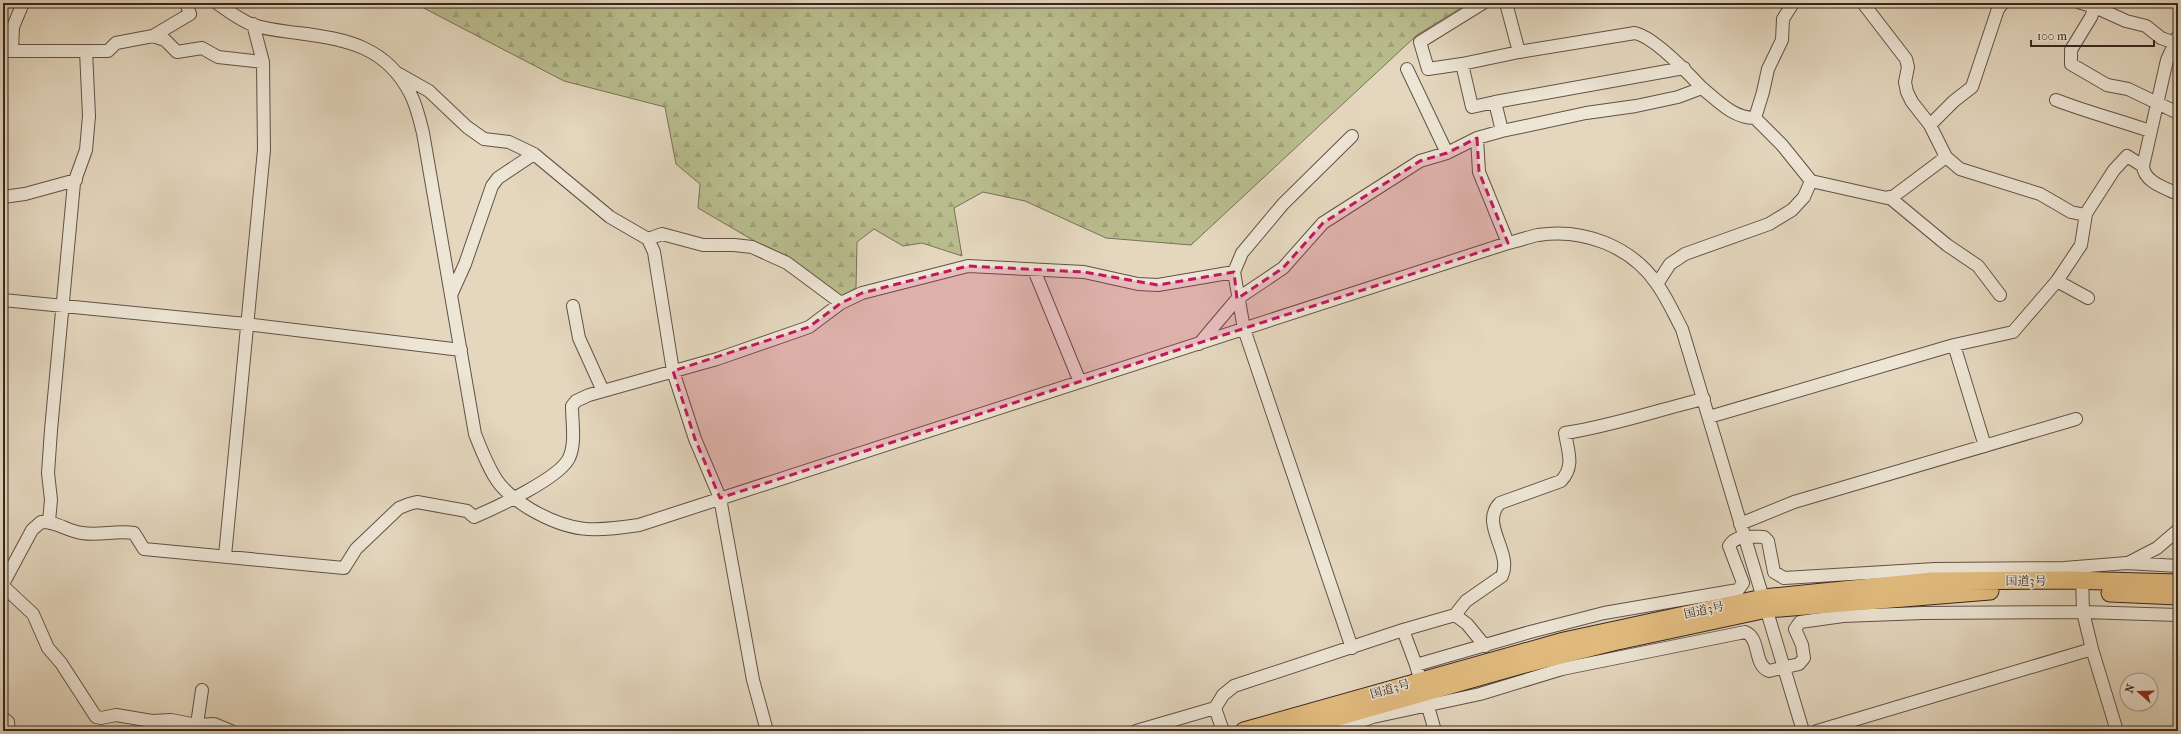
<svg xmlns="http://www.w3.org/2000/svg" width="2181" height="734" viewBox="0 0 2181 734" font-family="'IM FELL French Canon','Noto Serif JP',serif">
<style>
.forest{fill:url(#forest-firs);stroke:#787256}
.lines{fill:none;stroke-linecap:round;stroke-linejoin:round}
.minor-casing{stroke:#625246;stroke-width:14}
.highway-casing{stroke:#37261e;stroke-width:19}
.minor{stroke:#ede5d5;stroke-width:12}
.highway{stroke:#e2bc7f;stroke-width:17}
.marked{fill:#c2185b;fill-opacity:0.2;stroke:#c2185b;stroke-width:3;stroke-dasharray:8 5;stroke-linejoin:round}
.labels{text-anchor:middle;stroke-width:3;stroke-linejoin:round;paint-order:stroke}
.street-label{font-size:12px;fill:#37261e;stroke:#ede5d5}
</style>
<defs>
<pattern id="forest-firs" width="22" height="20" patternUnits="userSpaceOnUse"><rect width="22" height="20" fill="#b9bd8e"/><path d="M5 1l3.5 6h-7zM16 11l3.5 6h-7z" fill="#a0a27a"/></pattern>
</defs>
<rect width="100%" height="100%" fill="#e4d7be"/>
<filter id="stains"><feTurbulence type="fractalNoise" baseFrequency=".005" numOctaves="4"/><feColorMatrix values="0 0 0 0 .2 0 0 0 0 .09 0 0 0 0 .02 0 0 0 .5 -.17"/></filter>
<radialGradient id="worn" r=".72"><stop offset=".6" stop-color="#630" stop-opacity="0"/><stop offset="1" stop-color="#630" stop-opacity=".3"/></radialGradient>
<path class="forest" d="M414,3H1469L1417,35L1191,245L1106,238L1025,201L983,192L954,208L962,256L922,243L903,246L874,229L857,242L856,288L841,296L792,263L698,208L700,184L676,164L665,107L564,81Z"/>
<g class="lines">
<defs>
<path id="minor" d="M217,3C228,11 240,20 253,25C268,30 283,31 298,33C347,39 387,47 411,95C417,107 420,121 423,133L475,434C481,449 487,465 496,479C504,492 517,501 530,509C571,533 594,532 639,525L1508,243C1518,241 1528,237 1538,235C1583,228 1631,246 1657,284C1667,298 1674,314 1682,329L1803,731
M1506,3L1519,52
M1863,3L1906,59L1908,67L1905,82L1907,92L1912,102L1930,125L1946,157L1960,169L2040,194L2071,212L2085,215L2114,170L2127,156L2143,166
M2081,3L2095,7
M153,36L190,14L186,3
M2178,36L2167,60L2143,166C2144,182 2165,188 2178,194
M2175,43L2161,38L2146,26L2126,21L2095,7L2091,17L2071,50V64L2107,85L2128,89L2178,113
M12,50L13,27L23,3
M3,51H108L116,43L153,36L165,40L177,52L202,48L218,57L263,62
M1462,64L1428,69L1420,42L1483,3
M1407,69L1447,153
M399,74L429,91L467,127L484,139L509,142L534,154L610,217L648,239L654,252L673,371L695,439L720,498L753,680L767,731
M2056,100C2087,112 2118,120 2150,131
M1495,102L1684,68
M1755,118L1763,92L1768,69L1782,40L1783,19L1793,3
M1930,125L1954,101L1972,87L1998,9L2003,3
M1502,131L1495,102L1472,107L1462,64L1519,52L1635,33C1654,37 1689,74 1702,88
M1477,138L1479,172L1508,243
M3,197L25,194L76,180
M1889,197L1947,245L1978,266L2000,295
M648,239L662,234L703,245H734L752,247L787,263L841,303
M1034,270L1080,382
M1234,272L1242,253L1283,204L1352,136
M2057,281L2088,298
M1657,284L1670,264L1685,254L1769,224L1792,210L1804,197L1811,181
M451,295L465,264L492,186L498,178L534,154
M3,300L246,324L461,350
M573,306L579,338L603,391
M1199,344L1237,299L1283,268L1323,223L1420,161L1447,153L1477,138L1502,131L1586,113L1636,106L1678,97L1702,88C1718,101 1733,118 1755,118L1782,145L1811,181L1878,196L1887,198L1894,196L1946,157
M1954,345L1985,446
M1709,417L1954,345L2013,332L2057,281L2081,245L2086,214
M49,521L51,500L48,473L51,430L74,183L86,150L89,116L86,51
M1740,524L1794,502L2076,419
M225,556L264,150L263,62L253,24
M2130,562L2157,548L2178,530
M2082,573L2083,612L2092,649L2117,731
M3,584L32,530L41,522C56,521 67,531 82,533C100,536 116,530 134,533L144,549L344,568L356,549L399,508L409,504L417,502L467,511L474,517C495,508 560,478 569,458C576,444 572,422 572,406L576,401L589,395L717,359L809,327L841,303L862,293L968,266L1084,272L1138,284L1158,285L1234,272L1244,329L1352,648
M3,586L33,614L48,648L61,663L96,717L101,718L116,715L152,721L171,720L197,725L214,724L231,731
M1455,615L1467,624L1485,646
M1403,630L1416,665L1435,731
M1416,665L1530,632L1604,613L1738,590L1743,583L1729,546C1736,534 1753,537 1764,537L1768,541L1774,572L1784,578L1935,569L2064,568L2127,563L2178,566
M1215,708L1223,731
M3,718L8,722L9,731
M196,731L202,690
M1136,731L1215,708L1223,695L1234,686L1403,630L1455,615L1466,601L1502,576C1513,552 1479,524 1500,503L1561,481C1575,466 1568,452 1565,433C1612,426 1657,410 1704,399
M1332,731L1373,717L1480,694L1562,669L1745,632C1761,638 1753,665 1769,671L1799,664L1804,658L1802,645L1795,629L1800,622L1843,616L1923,613L2083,612L2178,615
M1817,731L2092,649"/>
<path id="highway" d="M2110,593L2178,596
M1244,731L1564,641L1763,598L1932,581L2069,580L2178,583
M1288,731L1525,664L1613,642L1767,609L1990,591"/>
</defs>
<use href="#minor" class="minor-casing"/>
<use href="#highway" class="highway-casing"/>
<use href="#minor" class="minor"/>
<use href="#highway" class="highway"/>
</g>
<path class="marked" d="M1477,138L1479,172L1508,243L720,498L695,439L673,371L809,327L841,303L862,293L968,266L1084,272L1158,285L1234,272L1237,299L1283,268L1323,223L1420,161L1447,153Z"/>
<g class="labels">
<g class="street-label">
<text x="2026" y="585">国道3号</text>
<text transform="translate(1704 610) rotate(-12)" y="4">国道3号</text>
<text transform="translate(1390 689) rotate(-16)" y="4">国道3号</text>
</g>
</g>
<rect width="2181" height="734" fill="none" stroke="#e4d7be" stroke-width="16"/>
<rect x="4" y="4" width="2173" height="726" fill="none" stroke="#37261e" stroke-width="2"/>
<rect x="8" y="8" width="2165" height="718" fill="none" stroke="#37261e"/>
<g transform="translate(2139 692) rotate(290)"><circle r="19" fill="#ede5d5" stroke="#a4998c"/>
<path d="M0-3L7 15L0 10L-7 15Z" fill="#8f2418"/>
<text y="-6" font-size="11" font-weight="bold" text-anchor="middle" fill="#37261e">N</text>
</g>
<path d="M2031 40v6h123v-6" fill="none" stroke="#37261e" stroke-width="2"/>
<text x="2037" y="40" font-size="12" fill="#37261e" stroke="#ede5d5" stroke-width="3" paint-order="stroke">100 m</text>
<rect width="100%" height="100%" filter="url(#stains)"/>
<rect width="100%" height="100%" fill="url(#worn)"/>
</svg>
